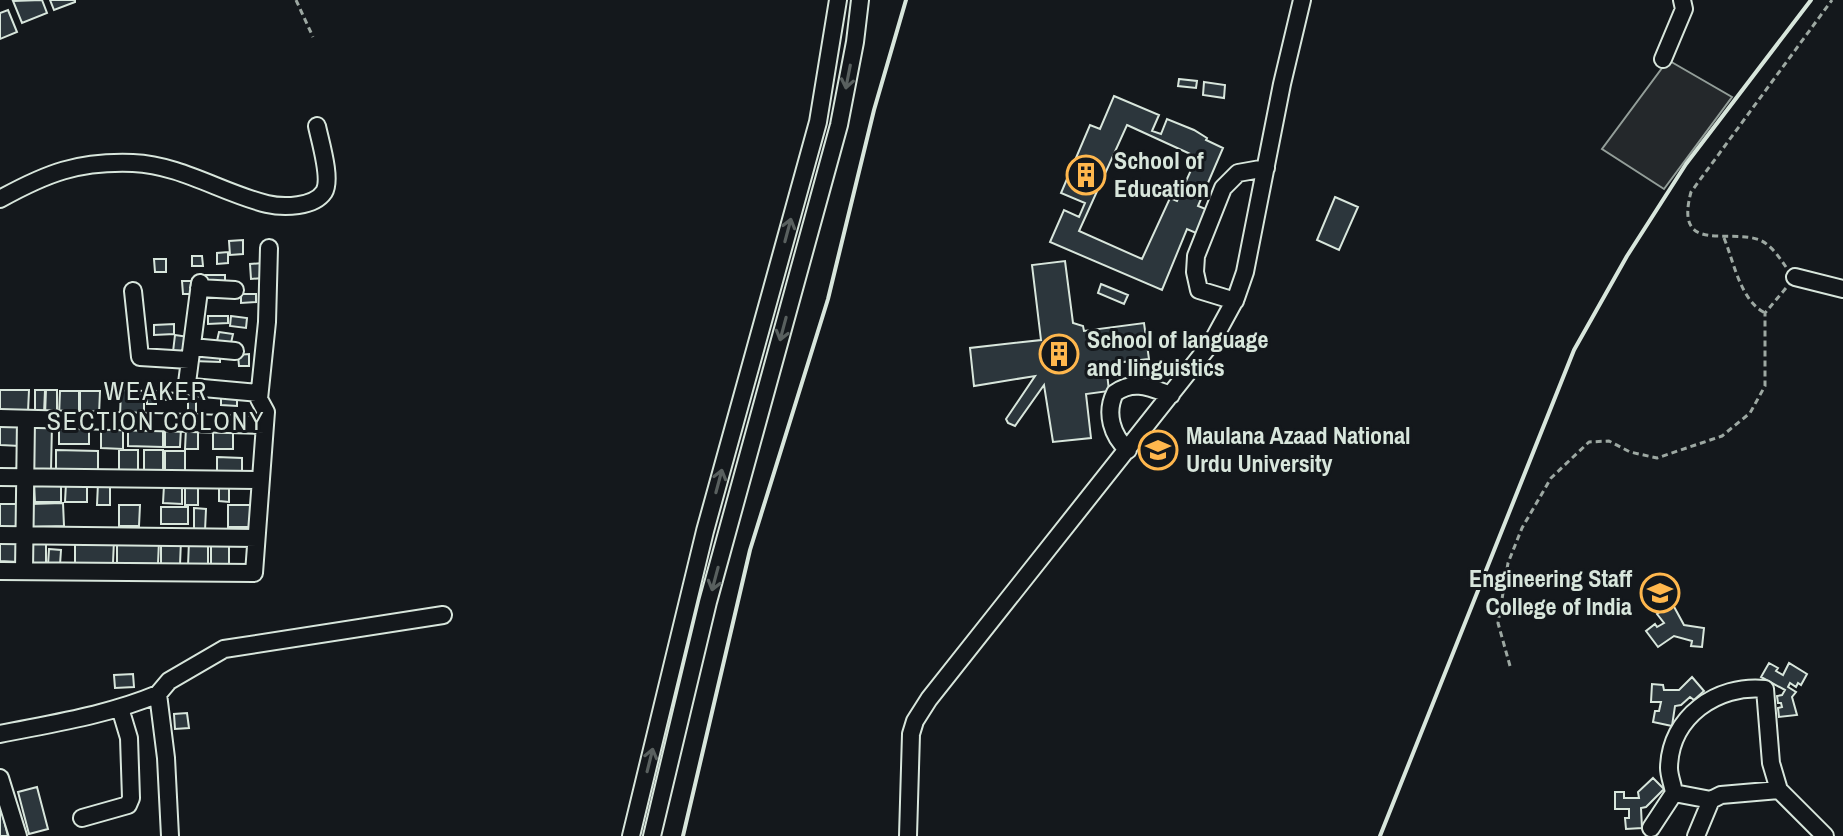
<svg xmlns="http://www.w3.org/2000/svg" width="1843" height="836" viewBox="0 0 1843 836" font-family="'Archivo Narrow',sans-serif">
<style>
.parking{fill:#24282b;stroke:#939e99;stroke-width:2}
.building{fill:#2c363c;stroke:#d8e6dc;stroke-width:2;fill-rule:evenodd}
.lines{fill:none;stroke-linecap:round;stroke-linejoin:round}
.minor-casing{stroke:#d8e6dc;stroke-width:20}
.path{stroke:#9da8a2;stroke-width:3;stroke-dasharray:6 4;stroke-linecap:butt}
.minor{stroke:#14181c;stroke-width:16}
.wall{stroke:#d8e6dc;stroke-width:4}
.oneway{stroke:#59605f}
.labels{text-anchor:middle;stroke-width:6;stroke-linejoin:round;paint-order:stroke}
.poi-label{font-size:24px;font-weight:bold;fill:#d8e6dc;stroke:#14181c;text-anchor:start}
.neighbourhood-label{font-size:26px;letter-spacing:2px;fill:#d8e6dc;stroke:#14181c}
</style>
<rect width="100%" height="100%" fill="#14181c"/>
<path class="parking" d="M1668,60L1732,97L1664,189L1602,149Z"/>
<path class="building" d="M42,0L47,13L22,23L13,1Z
M50,0H75V2L54,10Z
M8,10L17,32L0,39V13Z
M1179,79L1197,81L1196,88L1178,86Z
M1204,82L1225,85L1224,98L1203,95Z
M1114,96L1159,115L1152,131L1161,134L1167,119L1194,130L1207,138L1206,140L1223,148L1198,206L1213,212L1203,236L1187,229L1162,290L1050,242L1064,210L1079,217L1085,203L1061,193L1090,125L1100,129ZM1127,125L1197,157L1177,201L1170,198L1142,259L1079,231Z
M1335,197L1358,207L1339,250L1317,240Z
M243,240V254L230,255L229,241Z
M228,252V263L217,264V253Z
M192,256H202L203,266H192Z
M154,259H166V272H155Z
M1065,261L1073,323L1083,326L1084,331L1144,323L1149,359L1106,364L1109,391L1086,394L1091,438L1053,442L1044,385L1015,426L1008,423L1006,419L1035,376L974,386L970,348L1041,340L1032,265Z
M263,263L264,278L251,279L250,264Z
M206,275H225V286L206,285Z
M182,281H194V294H183Z
M1101,284L1128,295L1124,304L1098,293Z
M241,294H256V302L241,303Z
M208,316H228V323L208,324Z
M231,316L247,318L246,328L230,326Z
M174,324V334L154,335V325Z
M219,332L233,334L231,343L217,341Z
M175,335L189,337L188,353L173,352Z
M193,351H220V362L193,361Z
M249,354V366H239L238,355Z
M0,390H29L28,412L0,411Z
M35,390H45L44,414H35Z
M46,390H57V415H45Z
M121,390L144,391V417L120,416Z
M60,391H79V416H59Z
M80,391H100L99,415H80Z
M147,391H156V404H147Z
M160,392L177,393V400H160Z
M188,395H196V416H188Z
M221,395L237,396V406L221,405Z
M30,424H52L51,470H29Z
M0,425H21L20,446L0,445Z
M59,425L89,426V444H59Z
M128,425L163,426V447L128,446Z
M101,427L123,428V449L101,448Z
M165,428H181L180,447H165Z
M186,428H198V449H185Z
M213,432H233V449H213Z
M56,450L98,451V475L56,474Z
M119,450H138V474H119Z
M144,450H163V472H144Z
M165,451H185V472H165Z
M217,457L242,458V471H217Z
M34,483H61V502H35Z
M66,483H87V502H65Z
M98,483L110,484V505H97Z
M185,483H198V505H185Z
M219,484H229V502L219,501Z
M164,485H182V504L163,503Z
M63,503L64,526L31,527L30,504Z
M0,504H18L17,528H0Z
M119,505H140L139,526H119Z
M228,505H251V527H228Z
M161,507H188V524H161Z
M194,508L206,509L205,531H194Z
M31,537H46V564L31,565Z
M0,538L18,539V562L0,561Z
M75,539L114,540L113,563H75Z
M117,540L159,541L158,564L117,563Z
M161,540H181L180,565L161,564Z
M211,540H229V564H211Z
M189,541L208,542V566H188Z
M49,549L61,550L60,565H48Z
M1672,603L1684,625L1704,628L1702,647L1691,646L1692,641L1674,636L1658,647L1646,631L1655,624L1657,627L1664,623L1657,614Z
M1769,663L1778,668L1776,671L1783,675L1789,663L1807,674L1801,685L1798,683L1796,687L1790,683L1788,687L1796,692L1792,697L1797,715L1779,717L1778,708L1782,707L1781,703H1778L1777,696L1782,695L1785,690L1761,677Z
M133,674L134,687L115,688L114,675Z
M1692,677L1704,691L1694,700L1690,697L1681,705L1675,706L1672,726L1653,722L1655,711H1659L1661,702H1651L1652,684L1663,685L1664,690H1679Z
M187,713L189,728L175,729L174,714Z
M1653,778L1664,789L1646,807L1641,808L1642,828L1626,829L1625,818H1629V809H1615V792H1624V798H1639L1638,792Z
M37,787L48,829L29,834L18,792Z
M0,805L8,836H0Z"/>
<g class="lines">
<defs>
<path id="minor" d="M1663,59L1684,9L1682,0
M0,199C47,173 78,161 133,163C181,165 222,193 267,204C284,208 314,207 324,192C332,179 320,141 317,126
M1795,277L1843,289
M200,283L187,383L192,387L259,393
M199,288L235,290
M133,291L140,357L189,360
M1235,301L1199,290L1195,272L1196,256L1223,188L1238,173L1266,168
M192,347L235,351
M0,418L265,425L254,573L0,571
M265,425L266,412L259,399L267,322L269,248
M1128,450C1112,436 1105,413 1115,393C1134,379 1151,388 1171,395
M0,477L260,480
M0,535L256,538
M24,571L26,419
M158,694L169,681L224,649L443,615
M0,734C54,723 108,715 158,694L166,758L170,836
M0,778L18,836
M1674,793L1711,800
M82,818L128,805L131,798L129,738L120,708
M1651,828L1674,793C1673,785 1669,776 1669,768C1670,717 1717,684 1765,689L1771,763L1779,790
M631,836L705,531L818,122L838,0
M652,836L708,602L839,125L855,42L860,0
M908,836L911,734L915,721L929,699L1212,342L1236,298L1245,272L1282,84L1302,0
M1696,836L1711,800L1721,795L1779,790L1825,836"/>
</defs>
<use href="#minor" class="minor-casing"/>
<path class="path" d="M296,0L313,37
M1724,238C1734,262 1740,300 1765,313
M1786,267C1779,257 1771,245 1760,240C1728,228 1674,255 1691,192L1832,0
M1510,666L1498,623L1508,563L1522,528L1551,478L1589,442L1609,441L1630,452L1657,458L1722,436L1750,413L1765,386V313L1786,288"/>
<use href="#minor" class="minor"/>
<path class="wall" d="M683,836L750,550L828,299L874,110L906,0
M1380,836L1574,350L1627,256L1686,164L1811,0"/>
</g>
<defs><path id="oneway-shaft" d="M-6 0H5M1.5-3L5.5 0L1.5 3" fill="none" stroke-width="1.6" stroke-linecap="round" stroke-linejoin="round" transform="scale(2)"/></defs>
<g class="oneway">
<use href="#oneway-shaft" transform="translate(848 77) rotate(101)"/>
<use href="#oneway-shaft" transform="translate(788 230) rotate(-75)"/>
<use href="#oneway-shaft" transform="translate(783 329) rotate(105)"/>
<use href="#oneway-shaft" transform="translate(719 481) rotate(-75)"/>
<use href="#oneway-shaft" transform="translate(715 579) rotate(105)"/>
<use href="#oneway-shaft" transform="translate(650 760) rotate(-76)"/>
</g>
<defs>
<symbol id="building-ring" viewBox="-11 -11 22 22"><circle r="9.5" fill="#14181c" stroke="#ffb74d" stroke-width="1.5"/><path d="M-4-6H4V6H1V3H-1V6H-4ZM-2.5-4.3h1.7v1.8h-1.7ZM.8-4.3h1.7v1.8H.8ZM-2.5-1h1.7V.8h-1.7ZM.8-1h1.7V.8H.8Z" fill="#ffb74d"/></symbol>
<symbol id="university-ring" viewBox="-11 -11 22 22"><circle r="9.5" fill="#14181c" stroke="#ffb74d" stroke-width="1.5"/><path d="M0-5L7-2L0 1L-7-2ZM-4 1L0 2.5L4 1V4Q0 6-4 4Z" fill="#ffb74d"/></symbol>
</defs>
<g fill-rule="evenodd">
<use href="#building-ring" x="1064" y="153" width="44" height="44"/>
<use href="#building-ring" x="1037" y="332" width="44" height="44"/>
<use href="#university-ring" x="1136" y="428" width="44" height="44"/>
<use href="#university-ring" x="1638" y="571" width="44" height="44"/>
</g>
<g class="labels">
<g class="poi-label">
<text x="1114" y="169">School of<tspan x="1114" dy="28">Education</tspan></text>
<text x="1087" y="348">School of language<tspan x="1087" dy="28">and linguistics</tspan></text>
<text x="1186" y="444">Maulana Azaad National<tspan x="1186" dy="28">Urdu University</tspan></text>
<text x="1632" y="587" text-anchor="end">Engineering Staff<tspan x="1632" dy="28">College of India</tspan></text>
</g>
<g class="neighbourhood-label">
<text x="156" y="400">WEAKER<tspan x="156" dy="30">SECTION COLONY</tspan></text>
</g>
</g>
</svg>
